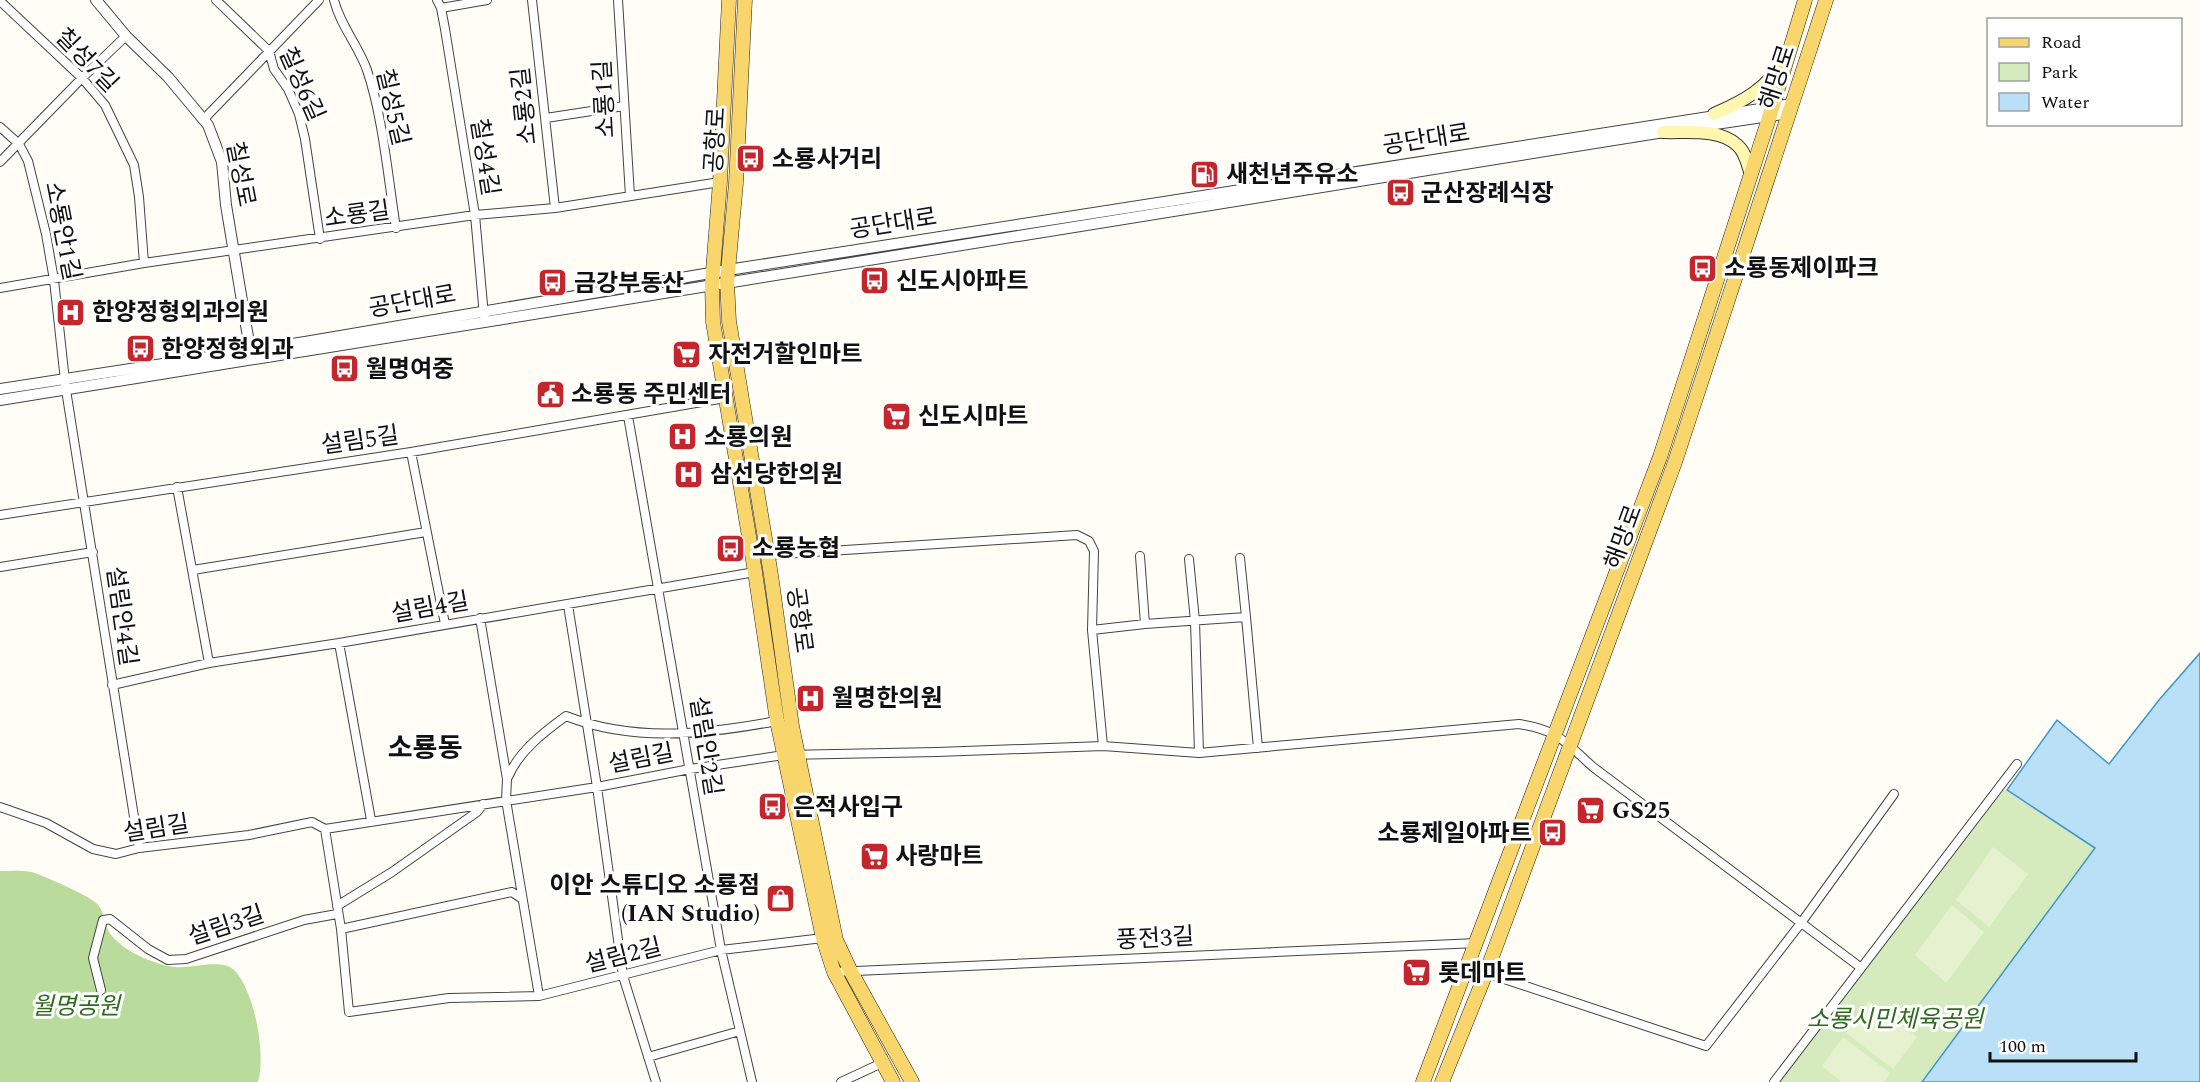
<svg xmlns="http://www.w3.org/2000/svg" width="2200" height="1082" viewBox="0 0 2200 1082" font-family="Spectral,'Noto Sans KR',serif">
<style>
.green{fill:#d5ebbd}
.forest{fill:#b9dc9c}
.pitch{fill:#e6f2cf}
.water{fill:#b9e0f7;stroke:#3f96cf;stroke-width:1.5}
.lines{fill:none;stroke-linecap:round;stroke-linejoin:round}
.minor-casing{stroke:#444;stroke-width:10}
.tertiary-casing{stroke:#444;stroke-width:12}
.secondary-casing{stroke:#333;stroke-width:14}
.primary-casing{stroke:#222;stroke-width:15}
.minor{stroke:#fff;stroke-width:8}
.tertiary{stroke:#fff;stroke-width:10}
.secondary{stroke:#fff6b0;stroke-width:12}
.primary{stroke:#f9d66b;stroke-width:14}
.labels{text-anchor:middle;stroke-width:6;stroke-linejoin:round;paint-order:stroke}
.street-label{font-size:24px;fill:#111;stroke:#fff}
.poi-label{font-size:24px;font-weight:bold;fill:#111;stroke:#fff;text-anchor:start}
.park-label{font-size:24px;font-style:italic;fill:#2f6b1f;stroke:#fff}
.quarter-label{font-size:27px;font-weight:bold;fill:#111;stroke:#fff}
</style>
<rect width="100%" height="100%" fill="#fffdf5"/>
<path class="green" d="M2000,787L2095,848L1922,1082H1774Z"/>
<path class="forest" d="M0,871C10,871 22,870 32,872C44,876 85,894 95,902C104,909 104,920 108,930C114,942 132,953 144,958C153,962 165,966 175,967C193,969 223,957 236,972C255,994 266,1055 258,1082H0Z"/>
<path class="pitch" d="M1993,847L2028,874L1989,927L1956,900Z
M1952,905L1984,932L1946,983L1915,955Z
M1869,1001L1917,1037L1893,1069L1846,1033Z
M1843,1037L1890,1073L1884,1082H1842L1822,1066Z"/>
<path class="water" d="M2200,653V1082H1922L2095,848L2007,790L2057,720L2109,764L2159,700Z"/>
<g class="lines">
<defs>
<path id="minor" d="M216,0L269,51L274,69L288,89L299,114L305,139L320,239
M334,0C340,25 358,45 367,70C383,117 388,178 396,228
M437,0L441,8L445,29L475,215L484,316
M532,0L555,208
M618,0L630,196
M0,1L82,78L105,105L134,165L139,197L144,263
M441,8L487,0
M546,118L624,106
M204,119L319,0
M0,127L19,144L28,161L46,234L54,280L66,390L139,848
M0,162L82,78L126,36
M0,288L144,263L475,215L555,208L720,182
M628,416L721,950L752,1082
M411,452L445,624
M177,487L209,663
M0,515L411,452L725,398
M768,555L1077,535L1089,541L1094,551L1092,630L1103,746
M1189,559L1195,621L1199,753
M0,567L93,552
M193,570L426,532
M568,605L597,787L623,976L656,1082
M1246,617L1258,748
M480,618L507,779L506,800L539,996
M1145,624L1246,617L1240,558
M1092,630L1145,624L1140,556
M339,643L371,820
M112,685L209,663L339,643L755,572
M508,777C519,751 544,732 566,716C635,743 706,734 777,721
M0,807L46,823L93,849L116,854L139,848L249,835L312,822L325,829L597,787L690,769L784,755L937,752L1103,746L1199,753L1519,724C1558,730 1564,741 1593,767L1860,967
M325,829L341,929L349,1012L449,998L539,996L721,950L823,938
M337,906L392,872L477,812L483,804
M341,929L512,892L521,898
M1468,967L1706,1046L1801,923L1894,794
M834,972L1477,943
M101,990L93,958L103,920L110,919L148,949L168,960L186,959L304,920L337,914
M648,1057L740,1031
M841,1082L882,1063
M1774,1082L2017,764"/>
<path id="tertiary" d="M96,0L126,36L168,77L208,125L222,162L226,205L251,355
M1689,128L1789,113
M0,389L305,342L728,270L1792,104
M0,400L1670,131"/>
<path id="secondary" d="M1714,114C1742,102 1769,88 1784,59
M1663,132C1686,133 1719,128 1737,145C1745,151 1748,165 1751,175"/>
<path id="primary" d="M729,0L720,182L712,284L713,322L755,572L777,721L823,938L834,972L893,1082
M745,0L736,183L727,282L729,321L771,575L792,726L836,940L851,972L912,1082
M1423,1082L1660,457L1770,115L1805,0
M1442,1082L1486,973L1675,462L1826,0"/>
</defs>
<use href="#minor" class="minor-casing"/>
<use href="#tertiary" class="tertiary-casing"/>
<use href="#secondary" class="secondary-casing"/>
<use href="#primary" class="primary-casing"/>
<use href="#minor" class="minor"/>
<use href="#tertiary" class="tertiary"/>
<use href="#secondary" class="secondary"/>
<use href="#primary" class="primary"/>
</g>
<defs>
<symbol id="bus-square" viewBox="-11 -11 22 22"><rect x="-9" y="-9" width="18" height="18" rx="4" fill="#c4262e" stroke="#fff"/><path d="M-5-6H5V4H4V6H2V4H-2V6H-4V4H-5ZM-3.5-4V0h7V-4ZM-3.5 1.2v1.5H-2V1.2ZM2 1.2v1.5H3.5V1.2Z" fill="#fff"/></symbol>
<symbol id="fuel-square" viewBox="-11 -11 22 22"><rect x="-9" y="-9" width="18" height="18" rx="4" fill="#c4262e" stroke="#fff"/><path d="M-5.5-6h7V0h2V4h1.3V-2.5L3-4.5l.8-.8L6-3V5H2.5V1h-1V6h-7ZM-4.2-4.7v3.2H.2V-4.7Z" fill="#fff"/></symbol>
<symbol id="hospital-square" viewBox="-11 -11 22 22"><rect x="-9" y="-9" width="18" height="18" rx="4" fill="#c4262e" stroke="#fff"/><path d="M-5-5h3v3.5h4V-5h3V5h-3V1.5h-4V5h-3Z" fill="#fff"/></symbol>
<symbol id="supermarket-square" viewBox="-11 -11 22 22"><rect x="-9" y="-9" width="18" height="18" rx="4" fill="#c4262e" stroke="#fff"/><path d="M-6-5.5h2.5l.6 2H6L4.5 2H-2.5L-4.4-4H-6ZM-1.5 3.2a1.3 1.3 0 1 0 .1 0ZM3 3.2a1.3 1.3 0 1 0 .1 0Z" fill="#fff"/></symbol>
<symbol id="civic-square" viewBox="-11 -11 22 22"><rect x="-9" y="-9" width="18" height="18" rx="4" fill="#c4262e" stroke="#fff"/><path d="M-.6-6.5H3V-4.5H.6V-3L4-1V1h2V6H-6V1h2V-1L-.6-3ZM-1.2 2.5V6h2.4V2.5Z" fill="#fff"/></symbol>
<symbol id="shop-square" viewBox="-11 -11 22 22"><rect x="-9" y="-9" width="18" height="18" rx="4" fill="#c4262e" stroke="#fff"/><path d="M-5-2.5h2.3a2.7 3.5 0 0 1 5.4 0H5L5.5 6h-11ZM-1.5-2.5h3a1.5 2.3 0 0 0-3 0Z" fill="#fff"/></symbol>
</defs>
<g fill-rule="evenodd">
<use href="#bus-square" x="734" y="142" width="33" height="33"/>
<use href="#fuel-square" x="1188" y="158" width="33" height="33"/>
<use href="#bus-square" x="1384" y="176" width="33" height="33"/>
<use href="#bus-square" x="1686" y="252" width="33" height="33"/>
<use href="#bus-square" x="858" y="264" width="33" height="33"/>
<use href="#bus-square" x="536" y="266" width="33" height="33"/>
<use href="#hospital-square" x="54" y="296" width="33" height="33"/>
<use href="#bus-square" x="124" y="332" width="33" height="33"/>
<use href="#supermarket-square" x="670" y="338" width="33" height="33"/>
<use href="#bus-square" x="328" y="352" width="33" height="33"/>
<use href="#civic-square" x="534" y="378" width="33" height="33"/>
<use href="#supermarket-square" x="880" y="400" width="33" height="33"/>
<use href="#hospital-square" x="666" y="420" width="33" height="33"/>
<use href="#hospital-square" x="672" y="458" width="33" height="33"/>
<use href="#bus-square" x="714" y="532" width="33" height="33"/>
<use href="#hospital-square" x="794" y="682" width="33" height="33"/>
<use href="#bus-square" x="756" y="790" width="33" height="33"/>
<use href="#supermarket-square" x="1574" y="794" width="33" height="33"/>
<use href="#bus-square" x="1536" y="816" width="33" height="33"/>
<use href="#supermarket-square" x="858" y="840" width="33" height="33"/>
<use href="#shop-square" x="764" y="882" width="33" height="33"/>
<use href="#supermarket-square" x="1400" y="956" width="33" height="33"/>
</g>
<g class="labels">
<g class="street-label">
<text transform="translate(87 60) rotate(46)" y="8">칠성7길</text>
<text transform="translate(1777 77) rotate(-72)" y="8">해망로</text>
<text transform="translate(302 84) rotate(66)" y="8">칠성6길</text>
<text transform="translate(604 99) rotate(-93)" y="8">소룡1길</text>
<text transform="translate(524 106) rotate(-96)" y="8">소룡2길</text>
<text transform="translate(393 107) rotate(77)" y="8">칠성5길</text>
<text transform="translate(1426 139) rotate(-9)" y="8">공단대로</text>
<text transform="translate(715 140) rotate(-87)" y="8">공항로</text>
<text transform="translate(485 157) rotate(81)" y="8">칠성4길</text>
<text transform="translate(241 174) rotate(79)" y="8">칠성로</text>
<text transform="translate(357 214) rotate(-8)" y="8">소룡길</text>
<text transform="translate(893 223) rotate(-9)" y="8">공단대로</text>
<text transform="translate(63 231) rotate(79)" y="8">소룡안1길</text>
<text transform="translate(412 301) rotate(-10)" y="8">공단대로</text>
<text transform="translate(360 440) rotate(-8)" y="8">설림5길</text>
<text transform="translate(1623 537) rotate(-70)" y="8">해망로</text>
<text transform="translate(430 607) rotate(-10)" y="8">설림4길</text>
<text transform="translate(122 616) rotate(82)" y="8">설림안4길</text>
<text transform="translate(800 620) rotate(82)" y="8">공항로</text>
<text transform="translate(706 746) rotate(81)" y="8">설림안2길</text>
<text transform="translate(641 758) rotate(-11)" y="8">설림길</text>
<text transform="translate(156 828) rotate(-9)" y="8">설림길</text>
<text transform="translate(226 925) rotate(-18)" y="8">설림3길</text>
<text transform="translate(1155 938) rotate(-3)" y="8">풍전3길</text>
<text transform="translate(623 955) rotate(-14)" y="8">설림2길</text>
</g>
<g class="poi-label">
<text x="772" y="167">소룡사거리</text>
<text x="1226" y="182">새천년주유소</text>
<text x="1421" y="201">군산장례식장</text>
<text x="1724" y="276">소룡동제이파크</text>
<text x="896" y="289">신도시아파트</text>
<text x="574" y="291">금강부동산</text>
<text x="92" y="320">한양정형외과의원</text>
<text x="161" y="357">한양정형외과</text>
<text x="708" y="362">자전거할인마트</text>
<text x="366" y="377">월명여중</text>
<text x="571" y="402">소룡동 주민센터</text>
<text x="918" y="424">신도시마트</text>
<text x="704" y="445">소룡의원</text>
<text x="710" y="482">삼선당한의원</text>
<text x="752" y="556">소룡농협</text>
<text x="832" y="706">월명한의원</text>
<text x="793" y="815">은적사입구</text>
<text x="1612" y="818">GS25</text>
<text x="1532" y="841" text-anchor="end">소룡제일아파트</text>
<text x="895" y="864">사랑마트</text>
<text x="760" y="893" text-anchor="end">이안 스튜디오 소룡점<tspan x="760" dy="28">(IAN Studio)</tspan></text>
<text x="1438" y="981">롯데마트</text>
</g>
<g class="park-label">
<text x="76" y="1014">월명공원</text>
<text x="1895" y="1027">소룡시민체육공원</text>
</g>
<g class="quarter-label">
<text x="425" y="757">소룡동</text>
</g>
</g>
<rect x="1987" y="18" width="195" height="108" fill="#ffffff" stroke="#a0a0a0" stroke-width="1.5"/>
<rect x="1999" y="38" width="30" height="9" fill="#f9d66b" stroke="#a0a0a0" stroke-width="1.5"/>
<text x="2041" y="48" font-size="18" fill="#111111">Road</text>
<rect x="1999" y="63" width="30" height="18" fill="#d5ebbd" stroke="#a0a0a0" stroke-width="1.5"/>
<text x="2041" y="78" font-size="18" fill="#111111">Park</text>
<rect x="1999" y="93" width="30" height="18" fill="#b9e0f7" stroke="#a0a0a0" stroke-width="1.5"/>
<text x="2041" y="108" font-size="18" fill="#111111">Water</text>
<path d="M1990 1052v9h146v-9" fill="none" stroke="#111111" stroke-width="3"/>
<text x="1999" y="1052" font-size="18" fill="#111111" stroke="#ffffff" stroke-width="4.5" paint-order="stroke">100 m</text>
</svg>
